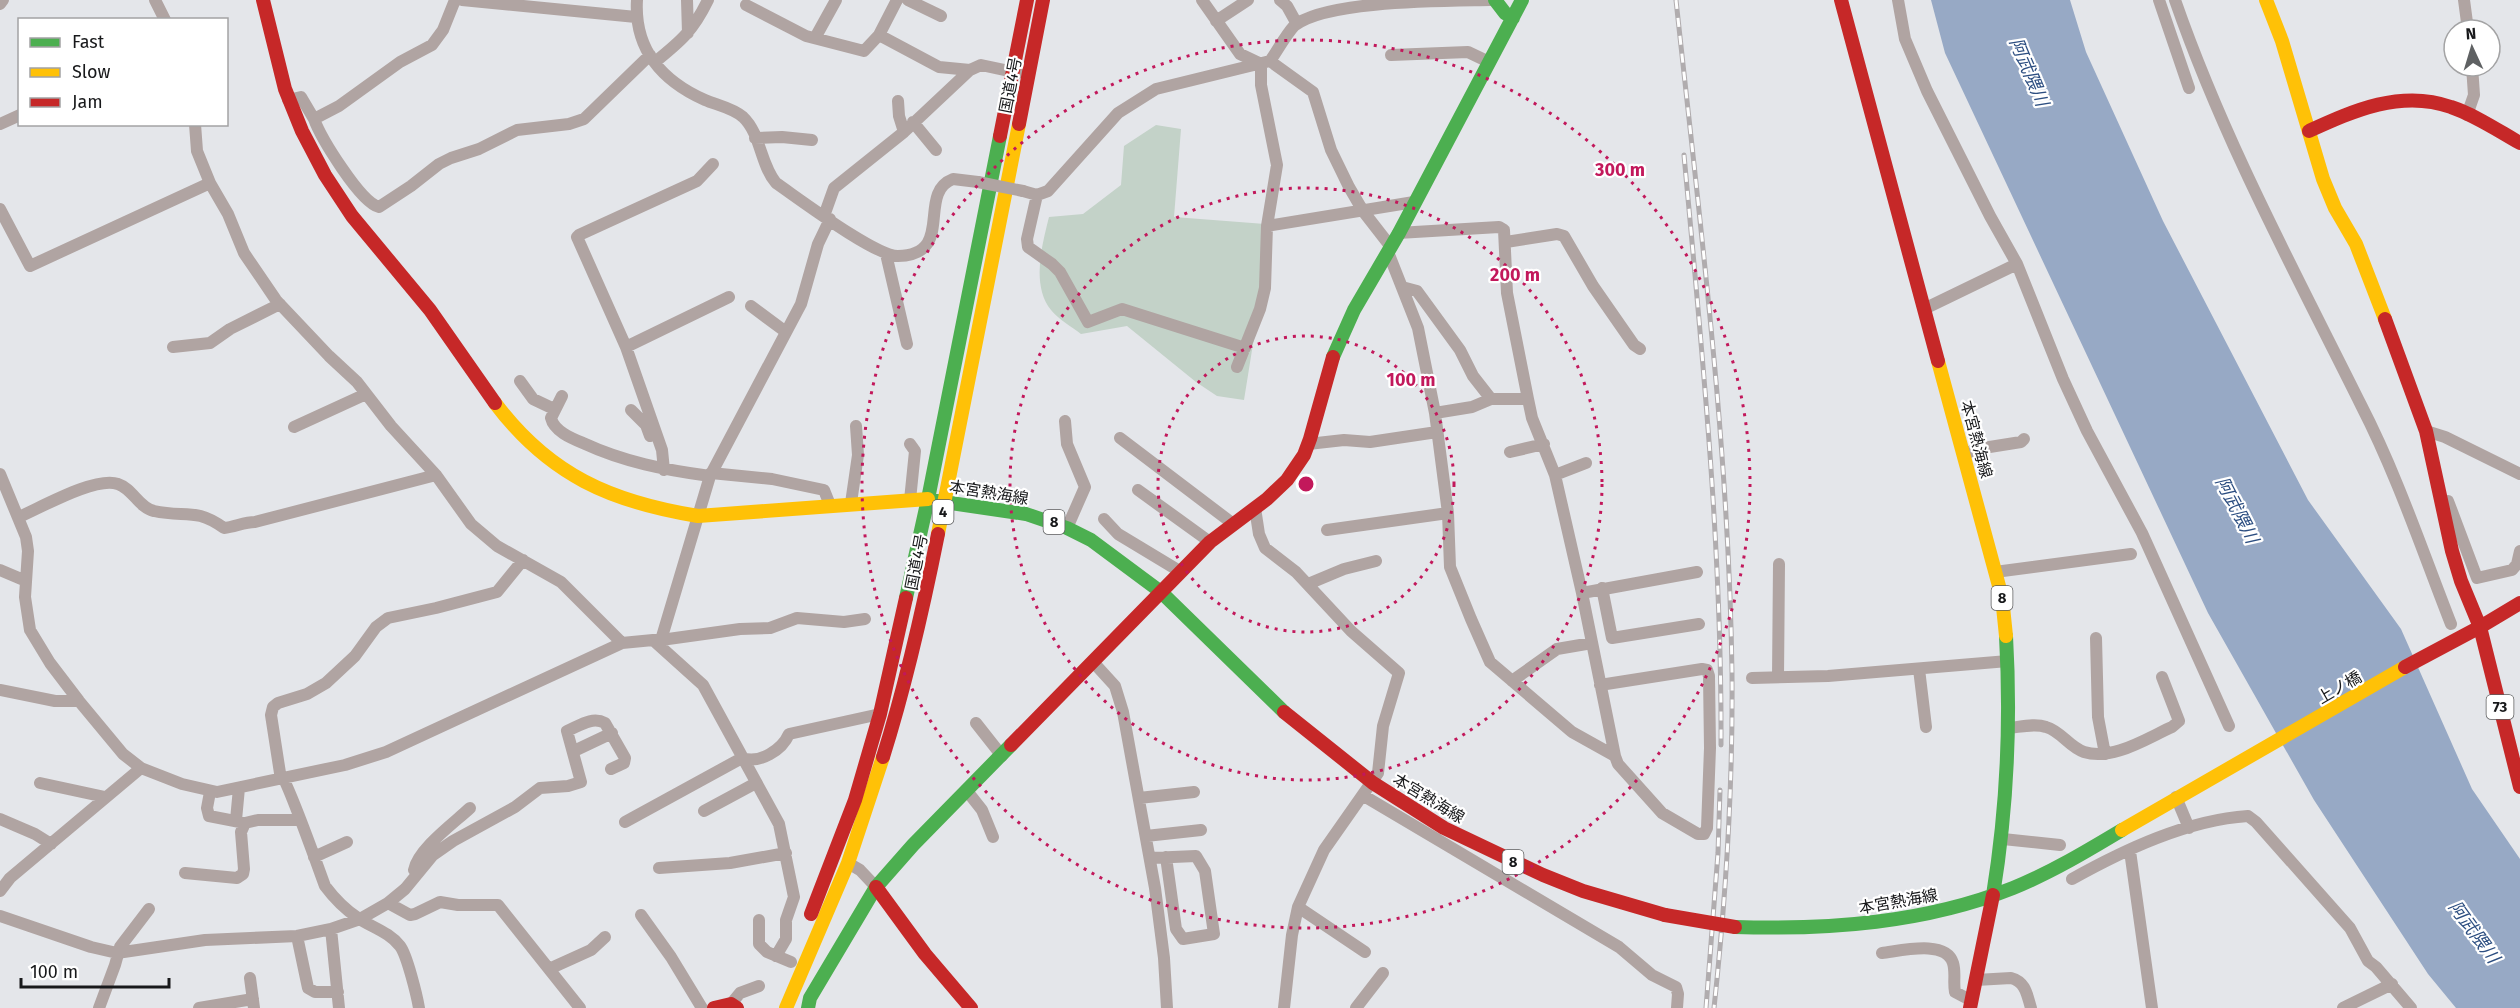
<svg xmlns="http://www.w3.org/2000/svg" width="2520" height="1008" viewBox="0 0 2520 1008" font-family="'Fira Sans','Noto Sans JP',sans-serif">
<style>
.green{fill:#c3d2c8}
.water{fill:#97a9c5}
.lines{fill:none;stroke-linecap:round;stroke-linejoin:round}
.street{stroke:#b0a4a2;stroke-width:12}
.fast{stroke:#4caf50;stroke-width:14}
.slow{stroke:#ffc107;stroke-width:14}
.jam{stroke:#c62828;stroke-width:14}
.rail-casing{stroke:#b0acae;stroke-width:5}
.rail{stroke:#fff;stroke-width:3;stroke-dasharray:9;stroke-linecap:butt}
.street-bridge{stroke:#b0a4a2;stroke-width:12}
.jam-bridge{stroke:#c62828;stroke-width:14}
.ring{fill:none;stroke:#c2185b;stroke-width:3;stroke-dasharray:3 6}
.labels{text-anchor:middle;stroke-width:4.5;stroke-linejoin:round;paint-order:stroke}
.shield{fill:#fff;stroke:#5d5e5f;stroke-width:1.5}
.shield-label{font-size:15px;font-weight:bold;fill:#18191b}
.street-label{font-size:16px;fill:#18191b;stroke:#fff}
.water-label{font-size:18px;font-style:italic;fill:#2c4e81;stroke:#fff}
.centre{fill:#c2185b;stroke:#fff;stroke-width:3}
.ring-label{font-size:18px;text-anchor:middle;font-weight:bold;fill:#c2185b;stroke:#fff;stroke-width:4.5;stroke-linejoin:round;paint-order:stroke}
</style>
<rect width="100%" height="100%" fill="#e4e6ea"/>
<path class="green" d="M1156,125L1181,129L1174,217L1265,224L1261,294L1244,400L1217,396L1196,382L1127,326L1081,334C1072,327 1058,319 1051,310C1031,285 1042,245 1049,217L1083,214L1121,185L1124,146Z"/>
<path class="water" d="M1931,0H2070L2086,52L2163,221L2308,500L2401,629L2472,789L2520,859V1008H2456L2428,974L2314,800L2208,613L1945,53Z"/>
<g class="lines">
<path class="street" d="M155,0L165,20
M462,0L636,17
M637,0C634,49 662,81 705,100C717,105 733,108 743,117C761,134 760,164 776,183C798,198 875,256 898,256C956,255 916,193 953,179L978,182
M687,0L688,33
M908,0L941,16
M1202,0L1240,54L1261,64V85L1277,165L1267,226L1414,202
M1280,0L1287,6L1297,24
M1898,0L1905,39L1927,91L1990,216L2017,264L2063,379L2087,431L2142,533L2229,726
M2159,0L2189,88
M2175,0C2224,141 2295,272 2361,405C2397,475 2422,550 2451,624
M2464,0L2468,30
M0,4L3,0
M746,5L806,36L864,51L879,35L897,0
M1216,21L1248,0
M879,35L939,67L970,70
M815,38L836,0
M1391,55L1468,52L1489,62
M1270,61L1313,92L1331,150L1349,187L1363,211L1391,247
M655,62C681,41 693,31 708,0
M288,100L301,97L314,119L339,106L400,62L432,45L443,30L455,0
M898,101L899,116L904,132
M2467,115L2474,95L2472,66
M314,119C321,138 360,202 379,207L411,186L439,164L451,158L479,149L517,130L569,124L584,119L650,55
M913,122L936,150
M0,124L20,115
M195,124L197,151L210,183L228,214L244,253L276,300L329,356L357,382L391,426L436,475L471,524L497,546L561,582L622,643
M755,138L782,137L812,140
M1023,191L1037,195L1048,191L1118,113L1156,89L1270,61C1278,50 1285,36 1294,26C1325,0 1446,1 1490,0
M1037,195L1027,239L1028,247L1052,264L1060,272L1088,322L1122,309L1245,348
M0,209L30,266L210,183
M824,216L834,188L904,132L970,70L981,65L1018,73
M1398,233L1499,227L1504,230L1507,293L1528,399L1532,418L1555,475L1582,593L1615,756L1618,764L1662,813L1698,834H1704L1707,828L1710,748L1709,676L1707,670L1702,669L1600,685
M1506,242L1557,234L1564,236L1593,286L1634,345L1640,349
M1388,252L1418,328L1435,413L1448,513L1450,567L1471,619L1490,662L1572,732L1615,756
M886,254L907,344
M1402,287L1417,291L1460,350L1473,376L1491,399
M751,306L786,332
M1924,309L2017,264
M173,347L210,343L230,329L280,304
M626,347L729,297
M1237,367L1260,309L1265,288L1267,226
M520,381L533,399L554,409
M562,396L551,418C554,431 571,438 583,443C624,462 665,470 710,476
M631,410L646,425L650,436
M1435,413L1472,407L1491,399H1528
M1065,421L1067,444L1085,487L1067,528
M294,427L366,394
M2426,431L2445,437L2520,474
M1120,438L1232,523
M1308,444L1344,440L1370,442L1437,432
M1510,452L1544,444
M1965,454L1977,449L2021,442L2024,439
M664,470L662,450L626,347L577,237L579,235L697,181L713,164
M711,473L772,479L824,490L830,505
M0,474L26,537L28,551L25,597L30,630L50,663L79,701L123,754L141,768L182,784L217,792L345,765L386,752L622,643L653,640L703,685L779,824L794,897L786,920V939L776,956
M1555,475L1586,463
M1138,490L1210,542
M910,500L915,451L910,444
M2448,501L2477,578L2512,570L2517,564L2520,551
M851,503L858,455L856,426
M1255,508L1259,534L1265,548L1296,572L1351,631L1399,673L1383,726L1378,773L1324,850L1298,907L1292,935L1284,1008
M19,517C42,507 96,476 118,484C133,489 139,508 154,511C185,518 195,507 224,528C235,527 244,522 255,522L436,475
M1104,519L1118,534L1181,572
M1327,530L1448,513
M0,570L26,581
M1995,572L2131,554
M1308,584L1344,569L1376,561
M1602,588L1612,638L1699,624
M1582,593L1697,572
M2096,638L2098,717L2105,754
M653,640H661L710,476L801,304L818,244L830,219
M661,640L740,629L770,628L797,618L844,622L865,619
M1094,663L1115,686L1123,712L1155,888L1164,958L1167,1008
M1919,669L1926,727
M1778,677L1779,564
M1752,678L1828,676L2008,661
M1512,681L1557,649L1592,643
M0,690L55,701H79
M976,723L1002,756
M2009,728C2020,727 2035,723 2046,727C2061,731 2069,747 2084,752C2113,761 2147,738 2172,727L2179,721L2162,677
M574,751L612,733
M40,783L105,797
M967,791L982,810L993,837
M210,792L207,808L209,816L245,823
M1364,796L1619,947L1652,975L1676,987L1678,994L1677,1008
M2176,797L2189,828
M1139,798L1194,792
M704,811L756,783
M0,819L35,834L51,844
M236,820L239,788
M625,822L742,758C760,764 782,750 789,734L880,714
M1146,836L1201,830
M2003,839L2060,845
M2130,851L2152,1008
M314,857L347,842
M1150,858L1196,856L1205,871L1214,934L1183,939L1176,929L1166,857
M848,863L860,870L876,887
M659,868L730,863L786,853
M414,870C418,849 454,823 470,808
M185,873L237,878L243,874L244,869L241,832L245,823L258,820H299
M2072,879C2124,850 2187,820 2248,816L2256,822L2350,928L2368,961L2376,967L2411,1008
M0,891L10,878L141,768
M388,903L405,889L433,855L453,841L515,807L540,788L568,786L581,782L567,731C579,726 592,716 605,723L625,758L624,763L611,769
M1298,907L1365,952
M641,915L671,957L702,1008
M0,916L91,947L117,953L205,940L297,936L331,929L360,919L388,903L410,915L415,914L440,902L458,905H498L580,1008
M759,920V944L767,952L791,962
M331,929L339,1008
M297,936L308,988L315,992H338
M1882,953C1900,951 1946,939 1953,963C1956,973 1953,982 1955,992L1972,1001
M549,969L591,950L605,937
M250,978L254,1008
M1976,980L2011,978C2026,982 2027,995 2031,1008
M731,1004L740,993L759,986
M99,1008L115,965L120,947L149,909
M199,1008L253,999
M419,1008C417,996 407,955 400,946C389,932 373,928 358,918C346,910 334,898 325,886C319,870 287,779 280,773L271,715L273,707L278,703L307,694L326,683L355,656L376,627L388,618L436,608L497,592L523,560
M1356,1008L1383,973
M2343,1008L2392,984"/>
<path class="fast" d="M1495,0L1505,13L1513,18
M1333,357L1354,310L1399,233L1522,0
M930,500L1026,514L1067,528L1091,540L1161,592L1284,712
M906,598L928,499L1000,136
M1993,895C2007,809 2011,723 2006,636
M1735,927C1829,930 1925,923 2013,888C2052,872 2087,851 2122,830
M808,1008L810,998L876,887L913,845L1011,745"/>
<path class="slow" d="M2266,0L2282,41L2323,179L2335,208L2356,244L2385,319
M1938,361L2002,597L2006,636
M495,403C549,475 611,502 698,516L928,499
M938,534L1019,124
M2122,830L2405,667
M786,1008L848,863L883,757"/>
<path class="jam" d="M263,0L285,89L302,131L325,175L352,216L430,310L495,403
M1841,0L1938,361
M1019,124L1043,0
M2309,131C2353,111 2401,89 2451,107C2475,115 2497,130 2520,143
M1000,136L1027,0
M2385,319L2426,431L2452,551L2461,581L2480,627L2520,603
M2405,667L2480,627L2520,787
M1284,712L1373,783L1444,828L1543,875L1583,891L1665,915
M1011,745L1210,542L1267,499L1287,480L1304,455L1310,439L1333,357
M883,757C906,684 923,609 938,534
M876,887L925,954L971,1008
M811,914L855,800L880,714L906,598
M714,1008L731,1004L737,1008
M1970,1008L1993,895"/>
<defs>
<path id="rail" d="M1676,0C1700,224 1729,448 1732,673C1733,785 1726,897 1714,1008
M1684,155C1702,351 1722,547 1721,745
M1706,1008L1718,853L1720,790"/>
</defs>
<use href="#rail" class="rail-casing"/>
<use href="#rail" class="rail"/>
<path class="street-bridge" d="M978,182L1023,191"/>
<path class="jam-bridge" d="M1665,915L1735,927"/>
</g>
<g class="ring">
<circle cx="1306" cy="484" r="148"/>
<circle cx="1306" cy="484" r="296"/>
<circle cx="1306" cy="484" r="444"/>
</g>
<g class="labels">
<g class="shield">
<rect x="932.5" y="500" width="21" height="24" rx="4.5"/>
<rect x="1043.5" y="510" width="21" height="24" rx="4.5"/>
<rect x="1991.5" y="586" width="21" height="24" rx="4.5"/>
<rect x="2486.5" y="695" width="27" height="24" rx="4.5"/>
<rect x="1502.5" y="850" width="21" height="24" rx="4.5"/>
</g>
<g class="shield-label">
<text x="943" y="517">4</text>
<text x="1054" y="527">8</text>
<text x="2002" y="603">8</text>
<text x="2500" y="712">73</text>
<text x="1513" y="867">8</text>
</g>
<g class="street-label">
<text transform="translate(1010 85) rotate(-79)" y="6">国道4号</text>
<text transform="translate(1977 439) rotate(75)" y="6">本宮熱海線</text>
<text transform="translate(989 492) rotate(9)" y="6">本宮熱海線</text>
<text transform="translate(916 562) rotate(-79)" y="6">国道4号</text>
<text transform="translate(2339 687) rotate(-30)" y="6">上ノ橋</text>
<text transform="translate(1429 798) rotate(31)" y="6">本宮熱海線</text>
<text transform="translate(1898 901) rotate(-10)" y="6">本宮熱海線</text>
</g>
<g class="water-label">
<text transform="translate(2029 72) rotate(67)" y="6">阿武隈川</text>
<text transform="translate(2237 510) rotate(63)" y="6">阿武隈川</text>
<text transform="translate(2474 932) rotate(54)" y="6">阿武隈川</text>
</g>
</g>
<circle cx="1306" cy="484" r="9" class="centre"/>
<g class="ring-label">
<text x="1620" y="176">300 m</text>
<text x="1515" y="281">200 m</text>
<text x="1411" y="386">100 m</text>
</g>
<rect x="18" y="18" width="210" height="108" fill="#ffffff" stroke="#a3a3a4" stroke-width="1.5"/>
<rect x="30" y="38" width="30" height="9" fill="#4caf50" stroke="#a3a3a4" stroke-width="1.5"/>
<text x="72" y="48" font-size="18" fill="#18191b">Fast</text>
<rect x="30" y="68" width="30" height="9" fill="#ffc107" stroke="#a3a3a4" stroke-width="1.5"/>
<text x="72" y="78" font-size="18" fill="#18191b">Slow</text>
<rect x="30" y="98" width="30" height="9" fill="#c62828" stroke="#a3a3a4" stroke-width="1.5"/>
<text x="72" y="108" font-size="18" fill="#18191b">Jam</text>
<g transform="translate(2472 48) rotate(356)"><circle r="28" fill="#ffffff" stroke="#a3a3a4" stroke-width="1.5"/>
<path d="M0-4.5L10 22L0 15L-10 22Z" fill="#5f6163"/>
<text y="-9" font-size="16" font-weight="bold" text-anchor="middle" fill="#18191b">N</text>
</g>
<path d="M21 978v9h148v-9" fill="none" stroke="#18191b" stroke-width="3"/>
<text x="30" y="978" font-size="18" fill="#18191b" stroke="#ffffff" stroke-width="4.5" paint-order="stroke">100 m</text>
</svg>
